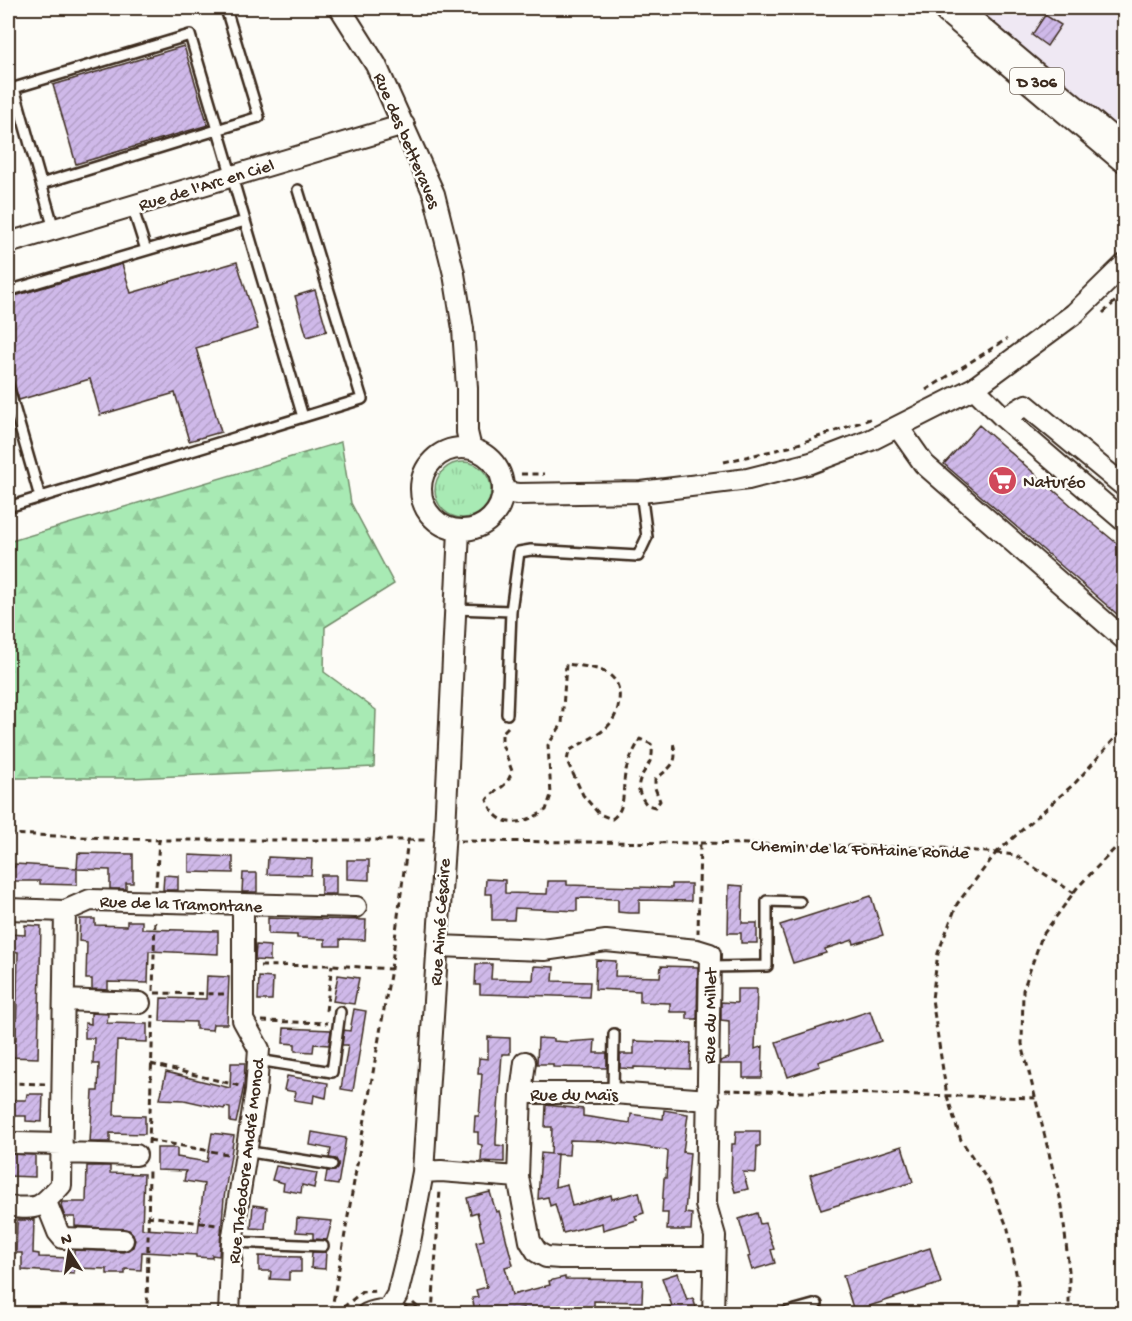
<svg xmlns="http://www.w3.org/2000/svg" width="1132" height="1321" viewBox="0 0 1132 1321" font-family="'Gochi Hand',sans-serif">
<style>
.built{fill:#efe8f3}
.grass{fill:url(#grass-tufts);stroke:#728a69;stroke-width:1.5}
.forest{fill:url(#forest-firs);stroke:#728a69;stroke-width:1.5}
.building{fill:url(#building-hatch);stroke:#3b2a1e;stroke-width:1.5}
.lines{fill:none;stroke-linecap:round;stroke-linejoin:round}
.service-casing{stroke:#3b2a1e;stroke-width:14}
.minor-casing{stroke:#3b2a1e;stroke-width:24}
.primary-casing{stroke:#3b2a1e;stroke-width:36}
.path{stroke:#3b2a1e;stroke-width:3;stroke-dasharray:6 4.5;stroke-linecap:butt}
.service{stroke:#fdfcf7;stroke-width:9}
.minor{stroke:#fdfcf7;stroke-width:20}
.primary{stroke:#fdfcf7;stroke-width:32}
.labels{text-anchor:middle;stroke-width:5;stroke-linejoin:round;paint-order:stroke}
.shield{fill:#fdfcf7;stroke:#75695f;stroke-width:1.5}
.shield-label{font-size:16px;font-weight:bold;fill:#3b2a1e}
.street-label{font-size:18px;fill:#3b2a1e;stroke:#fdfcf7}
.poi-label{font-size:18px;fill:#3b2a1e;stroke:#fdfcf7;text-anchor:start}
</style>
<defs>
<pattern id="grass-tufts" width="24" height="20" patternUnits="userSpaceOnUse" patternTransform="scale(1.5)"><rect width="24" height="20" fill="#a8eab4"/><path d="M3 7l-1-3M5 7V3M7 7l1-3M15 17l-1-3M17 17v-4M19 17l1-3" fill="none" stroke="#92c99a"/></pattern>
<pattern id="forest-firs" width="22" height="20" patternUnits="userSpaceOnUse" patternTransform="scale(1.5)"><rect width="22" height="20" fill="#a8eab4"/><path d="M5 1l3.5 6h-7zM16 11l3.5 6h-7z" fill="#92c99a"/></pattern>
<pattern id="building-hatch" width="6" height="6" patternUnits="userSpaceOnUse" patternTransform="scale(1.5)"><rect width="6" height="6" fill="#cfb9e9"/><path d="M-1 1l2-2M0 6l6-6M5 7l2-2" fill="none" stroke="#b39fc7"/></pattern>
</defs>
<rect width="100%" height="100%" fill="#fdfcf7"/>
<filter id="ink" filterUnits="userSpaceOnUse"><feTurbulence type="fractalNoise" baseFrequency=".0167" numOctaves="2"/><feDisplacementMap in="SourceGraphic" scale="12" xChannelSelector="R" yChannelSelector="G"/><feConvolveMatrix kernelMatrix="1 2 1 2 8 2 1 2 1" color-interpolation-filters="sRGB"/></filter>
<g filter="url(#ink)">
<path class="built" d="M977,8H1124V140Z"/>
<path class="grass" d="M435 490a28 28 0 1 1 56 0a28 28 0 1 1-56 0Z"/>
<path class="forest" d="M341,442L351,503L394,584L325,627L324,672L376,710L374,767L133,778H8V542Z"/>
<path class="building" d="M1045,15L1061,25L1047,46L1032,35Z
M184,46L208,125L76,164L53,85Z
M237,262L258,329L196,348L221,432L189,441L175,393L100,415L90,379L19,400L8,362V298L122,264L131,293Z
M315,290L327,331L307,337L295,296Z
M979,425L1080,513L1125,550V621L944,464Z
M78,853L133,854V883H126V889H110V870L77,869Z
M189,855L233,857V873L189,872Z
M268,857L312,859L311,875L267,874Z
M347,860H369V880L347,879Z
M15,864L77,868V885L40,884V881H8V867H15Z
M243,873H257V892H242Z
M164,875L178,876V890H163Z
M321,875H336V894H321Z
M486,879L505,880V893L547,894L548,881H567V885L672,888V884H691V901L639,900V913H628L618,912V899L577,898V911L515,908L514,920H492V894H485Z
M729,885L743,886L742,923H757V943H741V933H728Z
M871,896L883,935L854,944L853,940L825,949L826,953L793,963L780,925Z
M268,918L366,920L365,940L340,939V946H325V939L297,938V935L268,934Z
M80,919H95V925L127,926V921H142V929L218,931V954L149,951L148,983L108,982V990L92,989V979H86L87,942L79,941Z
M25,925L41,926L38,1058L8,1057V1040H16L18,952L8,951V934L25,935Z
M256,945L270,946V961L255,960Z
M596,960L616,961L615,976L660,977L661,966L698,967L697,1019H687V1012H670V1003L640,1002V991L595,989Z
M476,964H492L491,979L533,980L534,966L554,967L553,981L590,982L589,997L480,994V985H475Z
M338,975L359,978L354,1004L333,1001Z
M207,976L229,977L227,1024H213L212,1030L196,1029V1022L160,1021L161,998L206,999Z
M259,977L273,978L272,1000H258Z
M737,989H757L755,1049L763,1046L762,1078H743V1064H720V1061L729,1058V1021L721,1020V1002L737,1003Z
M354,1009L366,1011L353,1091L341,1089L348,1045H342L344,1030L350,1031Z
M870,1011L881,1041L818,1062L820,1066L788,1077L776,1042Z
M91,1013L108,1014L107,1023L147,1024V1042L117,1041L116,1064L114,1115L145,1116V1134L110,1133V1142H90L93,1091H98L99,1064H93L94,1038H85V1023L91,1024Z
M284,1028L331,1030L329,1045L314,1044L313,1052L295,1051V1044L283,1043Z
M488,1037L510,1038V1054H502L496,1138V1145L504,1146V1162L481,1161L482,1145L478,1144V1132H474L475,1116H479L482,1074H478L479,1058L488,1059Z
M538,1038L554,1039V1041L567,1042L595,1040L594,1053H607V1068L553,1067V1064H537Z
M634,1041L691,1043L690,1069L634,1067V1069L620,1068V1054H634Z
M231,1063H245L244,1086L236,1123L230,1122V1108L225,1107L224,1109L184,1100L160,1099L166,1072L230,1088Z
M287,1076L328,1083L326,1098L314,1095L313,1103L294,1100L296,1092L284,1090Z
M27,1094H43L42,1122L26,1121V1116H8V1100H26Z
M546,1105L583,1109V1116L630,1123L631,1114L663,1119L664,1110L688,1114L683,1152L690,1153L685,1213L692,1214L691,1230H667L668,1213H662L664,1178H666L668,1152L665,1150L600,1141L570,1140L569,1155L553,1154H557L555,1187L567,1184L572,1206L611,1195L612,1199L639,1192L644,1213L635,1216L637,1220L603,1230L602,1223L563,1233L555,1204L550,1206L548,1197L538,1199L541,1153L551,1154L552,1127H545Z
M736,1131H760V1146H757L756,1173L743,1172L748,1189L735,1192L731,1179L732,1144H735Z
M312,1132L346,1138L338,1185L325,1183L327,1171H335L338,1163L336,1159L329,1158L331,1149L310,1145Z
M212,1133L234,1136L224,1198L219,1256L212,1255V1258L196,1257V1255L142,1252L141,1270L125,1269V1274H107V1269L74,1268V1260V1273L22,1270V1253H16L17,1220H34L33,1253L39,1254V1257L74,1258V1250L123,1252L133,1247L135,1240L133,1234L129,1230L75,1226V1217H65L61,1206L62,1202H86L87,1166H110V1173L144,1174L142,1229L198,1232L204,1184L184,1181L186,1171L157,1170V1148H177V1157L207,1162Z
M902,1146L913,1182L821,1210L810,1175Z
M8,1154L35,1155V1177L8,1176Z
M276,1166L317,1173L314,1188L302,1185L301,1193L283,1190L284,1183L272,1180Z
M490,1192L496,1212L499,1211L513,1265L505,1267L512,1295L550,1285L549,1281L565,1277V1279L643,1280L642,1302L594,1301V1310H576V1306L545,1314H524L523,1308L500,1314H492V1310L476,1314L472,1298L478,1297L476,1290L487,1287L476,1242L484,1240L477,1212L471,1214L467,1198Z
M253,1205L267,1207L265,1229L251,1228Z
M757,1213L760,1224L765,1223L774,1249L771,1250L775,1263L752,1270L748,1257L750,1256L739,1219Z
M297,1218L332,1221L327,1240L313,1239V1233L296,1232Z
M930,1248L941,1283L854,1311L843,1276Z
M312,1252H326L325,1269L311,1268Z
M259,1256L301,1257V1272H289V1280L270,1279L271,1271H259Z
M678,1273L687,1300L693,1298L698,1314H656V1311L672,1306L662,1278Z"/>
<g class="lines">
<defs>
<path id="service" d="M41,184L259,117L226,9
M132,206L146,250
M54,229L14,88L190,35L303,417
M8,291L245,221
M8,386L40,497
M8,507L362,399L298,190
M455,609L511,611
M507,714L511,611L519,552L531,550L638,556L647,537L641,492
M710,967L767,966V901L800,902
M258,1060L332,1072L340,1012
M613,1093L614,1034
M245,1151L332,1165
M232,1242L323,1246
M781,1314L817,1304"/>
<path id="minor" d="M340,8L376,65L434,194L454,274L463,329L467,388V432L471,449
M8,243L404,125
M974,388L1004,418L1124,521
M1004,418L1026,405L1124,486
M898,427L924,464L1124,639
M421 489a41 41 0 1 1 82 0a41 41 0 1 1-82 0Z
M503,492L518,494L641,492L748,479L811,463L871,440L974,388L1074,314L1124,265
M8,909L65,911L90,900L356,907
M438,946L544,950L606,941L697,950L710,954L706,1205L715,1236L713,1314
M64,1000L140,1003
M521,1093L525,1062
M709,1100L613,1093H521L518,1177L530,1241L537,1252L546,1257L560,1258H714
M16,1143L62,1144
M62,1153L136,1155
M423,1172L441,1171L518,1177
M46,1202L58,1232L63,1238L123,1240
M8,1207C40,1209 39,1209 61,1185L65,911
M388,1310L397,1295L409,1247L423,1172L445,830L459,530
M229,1314L232,1242L256,1090L259,1049L243,1020V904
M367,1314C378,1309 386,1309 398,1314"/>
<path id="primary" d="M950,8L1124,155"/>
</defs>
<use href="#service" class="service-casing"/>
<use href="#minor" class="minor-casing"/>
<use href="#primary" class="primary-casing"/>
<path class="path" d="M1103,313L1120,297
M926,390L1007,339
M724,462L789,447L870,419
M521,474H544
M508,727L502,733V744L512,771C506,790 498,786 487,800C498,831 523,825 546,810L551,795L548,745L562,724L566,664C590,667 623,668 619,701C618,711 615,718 608,726C600,735 579,744 569,751L567,761L583,795L599,814L612,819C628,808 621,787 626,770C629,759 635,749 640,739L651,744C659,770 623,776 647,805L655,807L660,801L655,788V780C671,766 679,764 673,743
M8,834L159,840H408L391,969L331,1314
M408,840H427
M460,841L700,843L698,933
M700,843L943,848L996,853L957,904L938,953L932,999L947,1096L961,1140L990,1184L1008,1229L1019,1289L1017,1314
M996,853L1076,782L1124,728
M996,853L1015,855L1074,893
M156,886L159,840
M260,966L332,965L391,969
M153,991L155,919
M155,993L226,994
M326,1011L332,965
M262,1021L328,1023
M151,1064L240,1086
M8,1083L45,1084
M725,1090L1036,1098
M149,1140L227,1154
M149,1144L153,1015
M147,1216L217,1225
M413,1303L425,1314
M147,1314L149,1168
M335,1314L362,1292L379,1291
M432,1314L440,1190
M1069,1314V1271L1062,1206L1022,1044L1023,990L1042,936L1077,888L1124,839"/>
<use href="#service" class="service"/>
<use href="#minor" class="minor"/>
<use href="#primary" class="primary"/>
</g>
</g>
<defs>
<symbol id="supermarket-disc" viewBox="-11 -11 22 22"><circle r="9.5" fill="#d1495b" stroke="#fdfcf7"/><path d="M-6-5.5h2.5l.6 2H6L4.5 2H-2.5L-4.4-4H-6ZM-1.5 3.2a1.3 1.3 0 1 0 .1 0ZM3 3.2a1.3 1.3 0 1 0 .1 0Z" fill="#fff"/></symbol>
</defs>
<g fill-rule="evenodd">
<use href="#supermarket-disc" x="986" y="464" width="33" height="33"/>
</g>
<g class="labels">
<rect class="shield" x="1010" y="68" width="54" height="26" rx="4.5"/>
<g class="shield-label">
<text x="1037" y="87">D 306</text>
</g>
<g class="street-label">
<text transform="translate(408 140) rotate(67)" y="6">Rue des betteraves</text>
<text transform="translate(206 184) rotate(-17)" y="6">Rue de l'Arc en Ciel</text>
<text transform="translate(860 848) rotate(2)" y="6">Chemin de la Fontaine Ronde</text>
<text transform="translate(181 903) rotate(2)" y="6">Rue de la Tramontane</text>
<text transform="translate(439 922) rotate(-86)" y="6">Rue Aimé Césaire</text>
<text transform="translate(709 1016) rotate(-89)" y="6">Rue du Millet</text>
<text x="574" y="1100">Rue du Maïs</text>
<text transform="translate(245 1161) rotate(-83)" y="6">Rue Théodore André Monod</text>
</g>
<g class="poi-label">
<text x="1023" y="487">Naturéo</text>
</g>
</g>
<rect width="1132" height="1321" fill="none" stroke="#fdfcf7" stroke-width="30"/>
<rect x="15" y="15" width="1102" height="1291" fill="none" stroke="#3b2a1e" stroke-width="2" filter="url(#ink)"/>
<g transform="translate(69 1252) rotate(348)" stroke="#fdfcf7" stroke-width="4.5" paint-order="stroke">
<path d="M0-4.5L10 22L0 15L-10 22Z" fill="#3b2a1e"/>
<text y="-9" font-size="16" font-weight="bold" text-anchor="middle" fill="#3b2a1e">N</text>
</g>
</svg>
